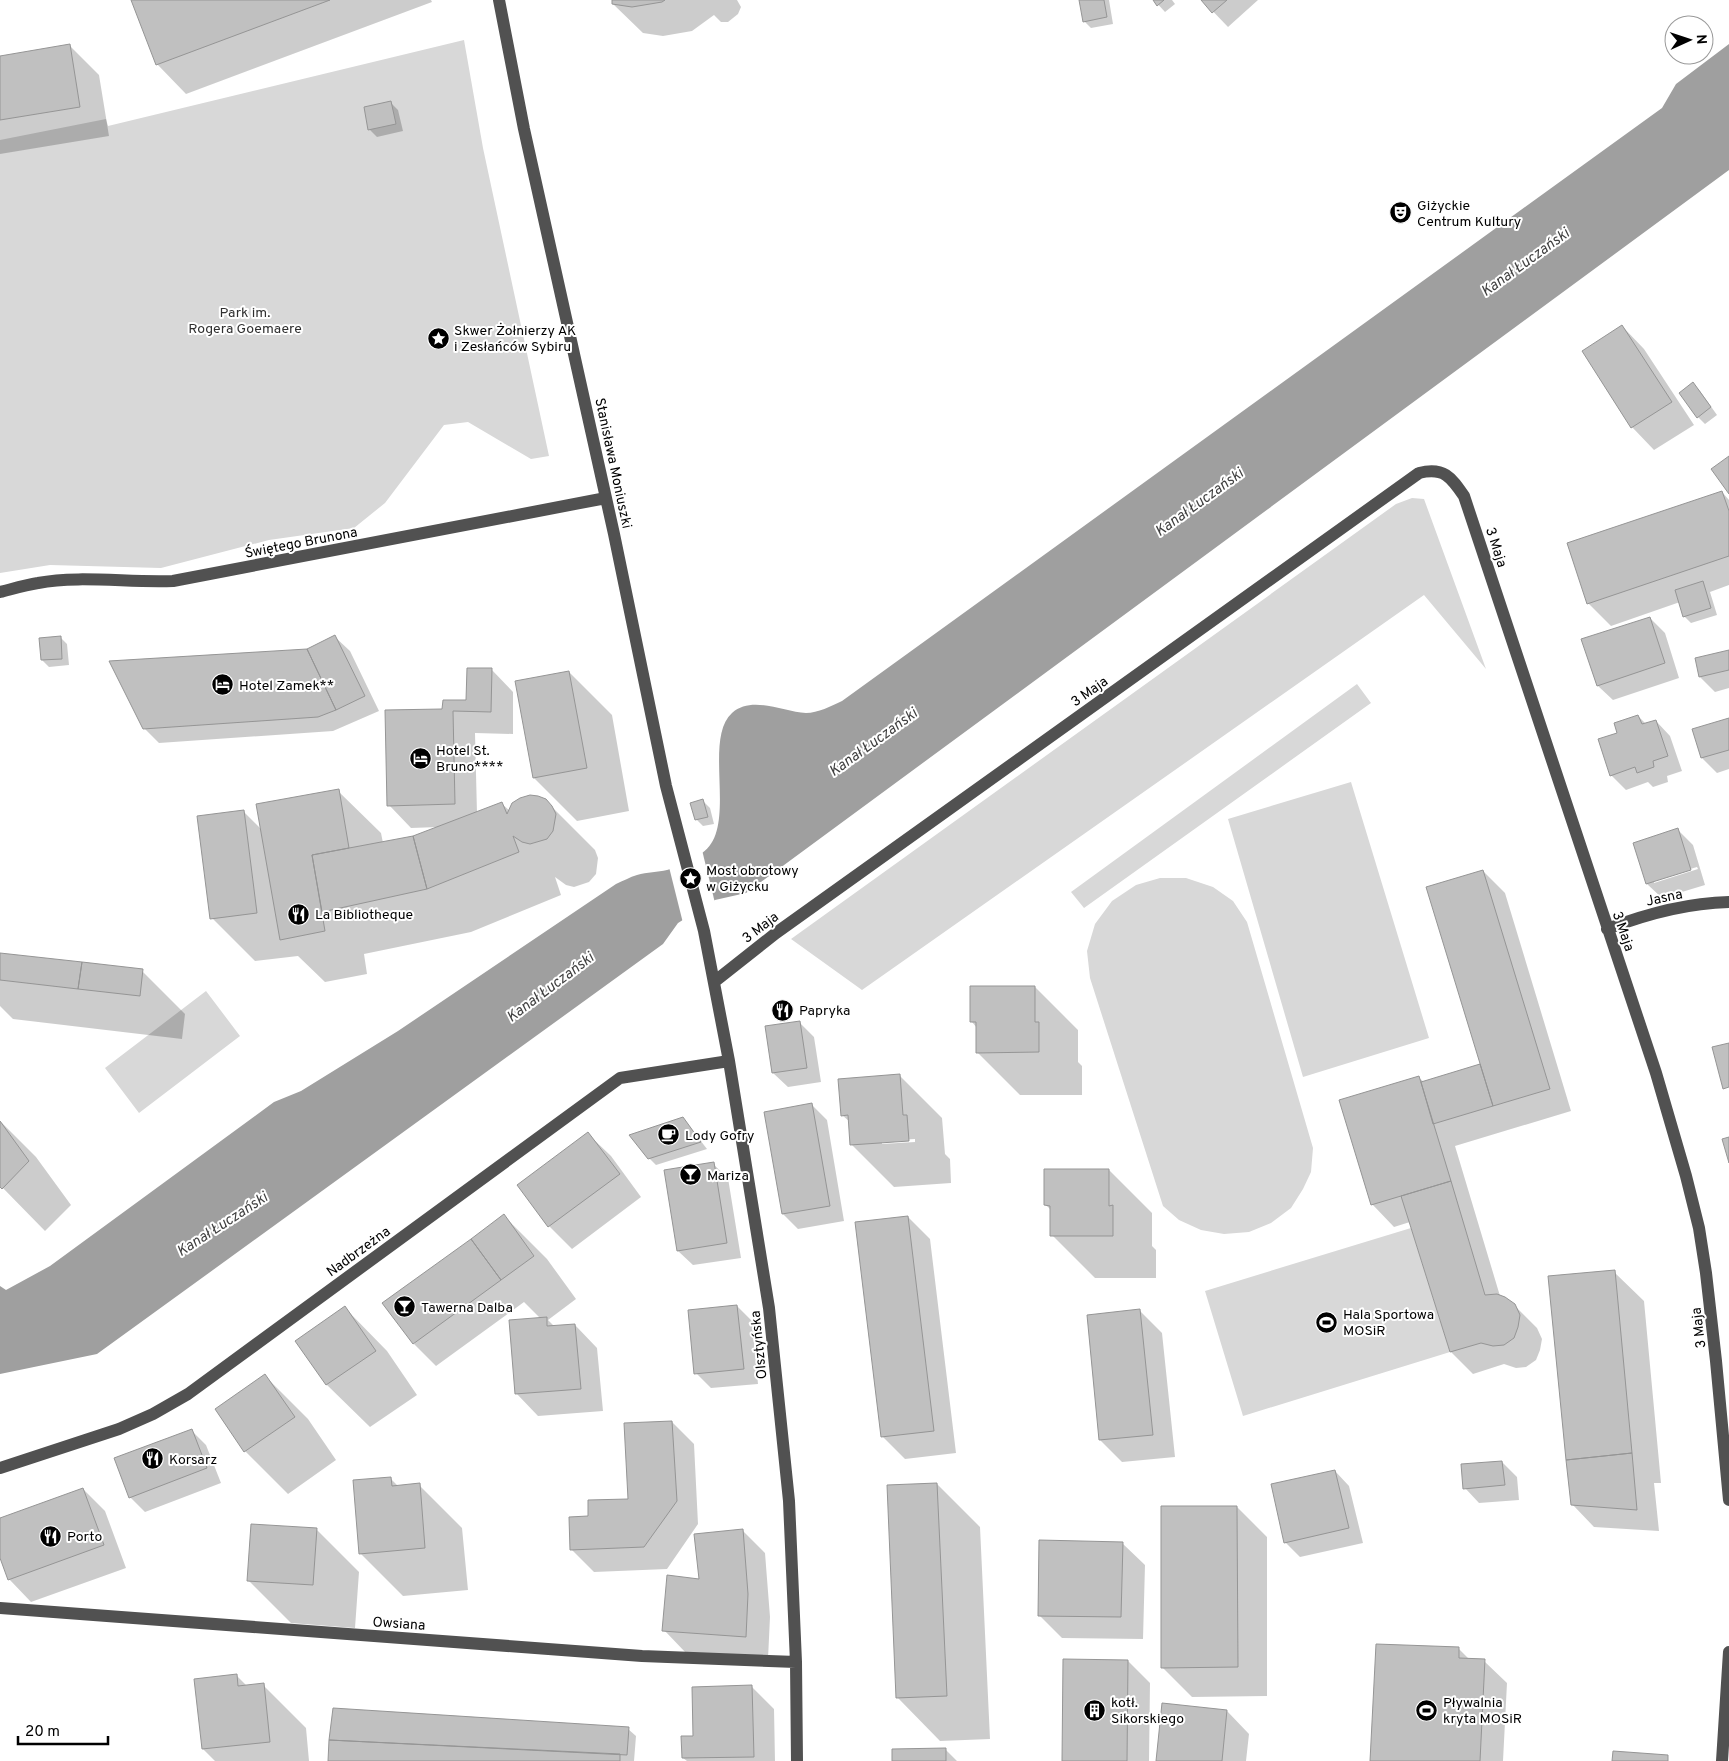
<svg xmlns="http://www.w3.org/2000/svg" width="1729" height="1761" viewBox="0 0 1729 1761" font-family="Overpass,sans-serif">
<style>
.green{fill:#d8d8d8}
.water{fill:#9f9f9f}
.pier{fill:#fff}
.shadow{fill:#0003;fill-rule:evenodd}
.building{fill:#c0c0c0;stroke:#959595}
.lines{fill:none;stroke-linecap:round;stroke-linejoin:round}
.minor{stroke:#515151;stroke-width:12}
.labels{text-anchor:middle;stroke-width:4;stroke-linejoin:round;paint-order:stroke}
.poi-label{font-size:14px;fill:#000;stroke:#fff;text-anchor:start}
.park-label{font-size:14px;fill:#2f2f2f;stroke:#fff}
.street-label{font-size:14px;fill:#000;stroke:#fff}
.water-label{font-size:15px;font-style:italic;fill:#404040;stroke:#fff}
</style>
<rect width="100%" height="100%" fill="#fff"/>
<path class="green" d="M464,40L483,148L549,456L531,459L468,422L444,425L385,503L354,528L269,540L161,568L50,565L0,573V140L106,119L108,126Z
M1412,498L1424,499L1486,669L1424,595L862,990L791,939L1396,504Z
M1357,684L1371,703L1084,908L1071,892Z
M1351,782L1429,1038L1303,1077L1228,819Z
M1160,878H1186L1213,887L1233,901L1247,922L1313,1148L1311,1172L1303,1189L1291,1208L1271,1223L1249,1232L1224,1234L1201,1230L1179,1220L1163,1206L1090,978L1087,951L1095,924L1112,901L1136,885Z
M206,991L240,1036L139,1113L105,1068Z
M1411,1228L1450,1352L1243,1416L1205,1291Z"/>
<path class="water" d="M1729,44V170L746,893L715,900L678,923L663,944L97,1354L0,1374V1286L6,1290L50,1266L274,1102L301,1091L398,1031L616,884C623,881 630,877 637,875C647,872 658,872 667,870C678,867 692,859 702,853C739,829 702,740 732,713C752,695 783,712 806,713C818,713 831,706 842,701L1662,108L1676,84Z"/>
<path class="pier" d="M702,850L715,903L683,923L669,867Z"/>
<path class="shadow" d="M132,0H431L432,2L186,94L157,64Z
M613,0H737L741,7L738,14L728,22H721L714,15L692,31L663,36L643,33L613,4Z
M1080,0H1109L1113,24L1091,28L1084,21Z
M1154,0H1172L1175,4L1165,12Z
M1202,0H1258L1228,27Z
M69,45L99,75L109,136L0,154V57Z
M391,103L398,110L403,131L377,137L370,130L366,108Z
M1622,326L1644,349L1694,425L1654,450L1632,427L1583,352Z
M1693,384L1700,391L1717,415L1705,424L1698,417Z
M1722,492L1729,500V585L1710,592L1717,615L1691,623L1684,616L1680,602L1611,626L1588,603Z
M1650,618L1665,633L1679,678L1613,700L1598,686Z
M60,637L67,644L69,665L49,667L42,660Z
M335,637L350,651L379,711L333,731L159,743L144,728Z
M1729,651V688L1715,692L1700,677Z
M491,669L513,692V734L475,733L477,813L502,804L510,811L546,801L595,850L598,858L596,874L589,882L574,887L566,885L555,877L561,895L471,932L364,954L367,974L325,982L298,956L255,961L212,918L243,811L262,830L338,791L381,833L383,843L414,837L439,827L411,828L389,805L443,710L467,701Z
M569,672L612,715L629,811L577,821L534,778L517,682Z
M1638,716L1646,724L1656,721L1670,736L1682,771L1667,776L1668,782L1653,787L1648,782L1626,790L1611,775L1618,734Z
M1729,719V769L1717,773L1702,758L1693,730Z
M703,801L710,808L714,824L703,826L696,819Z
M1678,830L1693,845L1705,885L1662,898L1647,884ZM1697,867L1698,869L1654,883V880Z
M1483,871L1505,893L1571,1111L1455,1146L1500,1296L1514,1305L1537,1328L1542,1339L1540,1350L1536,1360L1526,1367L1516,1368L1504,1364L1473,1374L1451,1352L1410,1222L1394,1227L1372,1204L1418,1077L1424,1082L1482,1065Z
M0,954L142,971L185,1014L182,1039L13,1019L0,1006Z
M1035,987L1078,1030V1062L1082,1066V1095H1020L977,1052V1028L972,1022Z
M799,1022L814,1037L821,1082L788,1087L773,1073Z
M899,1075L942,1118L945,1154L950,1159L951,1183L894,1187L851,1144L850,1122L842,1115ZM915,1139V1142L882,1144V1141Z
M812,1105L827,1120L844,1221L798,1229L783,1214L766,1113Z
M683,1118L707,1149L656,1165L649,1158Z
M0,1121L36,1157L71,1205L45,1231L0,1185Z
M588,1134L611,1156L641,1197L572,1249L549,1226L519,1185Z
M713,1164L728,1178L741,1258L693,1265L678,1251Z
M1109,1170L1152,1213V1246L1156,1250V1278H1095L1052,1235V1211L1046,1205Z
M504,1216L547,1259L576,1299L548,1320L555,1327L575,1325L597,1348L603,1411L538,1416L516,1393L541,1319L524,1302L436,1366L414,1344Z
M908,1217L930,1239L956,1453L905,1459L882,1436Z
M1614,1272L1644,1301L1661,1483H1654L1659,1531L1594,1527L1572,1504Z
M737,1306L752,1321L758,1384L711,1388L696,1373Z
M345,1308L387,1351L417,1395L370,1427L327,1385L297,1341Z
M1140,1311L1162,1333L1175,1457L1122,1462L1100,1440Z
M265,1376L308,1419L336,1460L288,1494L245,1451Z
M672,1422L694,1444L698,1524L667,1569L594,1572L571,1549L590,1518L629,1500Z
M191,1430L206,1445L221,1483L145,1512L130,1497Z
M1502,1462L1517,1477L1519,1500L1479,1503L1465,1488Z
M1335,1471L1349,1486L1363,1543L1300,1557L1285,1542Z
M390,1478L399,1487L419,1485L462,1528L468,1590L403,1596L360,1553Z
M937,1484L980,1527L990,1739L940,1741L898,1698Z
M83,1489L105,1511L126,1568L31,1602L9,1579L0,1554V1519Z
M1237,1507L1267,1537V1696L1192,1697L1162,1667Z
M316,1529L359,1572L355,1628L291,1623L248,1580Z
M743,1531L765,1553L770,1617L768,1659L686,1653L664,1630L700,1580Z
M1122,1543L1145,1565L1143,1639L1062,1638L1039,1615Z
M1458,1648L1470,1660L1484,1661L1507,1683L1503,1761H1371Z
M1128,1661L1150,1683L1149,1761H1064Z
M237,1676L247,1686L263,1685L306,1728L309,1761H215L203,1749Z
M752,1687L774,1709L775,1761H687L683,1758L694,1737Z
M1227,1711L1249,1734L1246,1761H1157Z
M628,1729L636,1736L634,1761H330Z
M945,1749L957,1761H893Z"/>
<path class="building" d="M131,0H330L156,65Z
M612,0H665L662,2L632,7L612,4Z
M1079,0H1104L1107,17L1083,22Z
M1153,0H1164L1157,6Z
M1201,0H1227L1212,13Z
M70,44L80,107L0,120V56Z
M391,101L396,124L368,130L364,107Z
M1622,325L1672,402L1631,428L1582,351Z
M1693,382L1711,407L1697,418L1679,393Z
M1729,456V494L1711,469Z
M1722,491L1729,511V556L1587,604L1567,543Z
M1703,581L1711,608L1683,617L1675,590Z
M1650,617L1665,663L1597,686L1581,639Z
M335,635L365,696L336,710L307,649Z
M61,636L62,659L41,660L39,638Z
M307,649L336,710L318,717L143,729L109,661Z
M1729,650V670L1699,677L1695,658Z
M467,668H492L491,712L453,711L455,804L387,806L385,710L442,709L443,700H466Z
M569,671L587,768L533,778L515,681Z
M1638,715L1642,724L1656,720L1668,756L1653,761L1654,767L1637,773L1635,767L1610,776L1598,739L1617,733L1614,723Z
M1729,718V750L1701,758L1692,729Z
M339,789L349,848L312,855L325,931L280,940L256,804Z
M530,795L538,796L546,799L552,806L556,814L553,831L547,839L530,844L522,842L513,836L519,852L427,889L413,836L502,802L507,814L512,803L520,798Z
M703,799L708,817L695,820L690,803Z
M244,810L257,913L210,919L197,816Z
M1678,828L1691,870L1646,884L1633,843Z
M413,836L427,889L322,912L312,855Z
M1483,870L1550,1089L1493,1106L1426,887Z
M0,953L82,962L78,989L0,980Z
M82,962L143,969L140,996L78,989Z
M970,986H1035V1022H1039V1052L976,1053V1022H970Z
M800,1021L807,1068L772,1073L765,1026Z
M1729,1043V1087L1723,1089L1712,1047Z
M1480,1064L1493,1106L1433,1124L1421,1082Z
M900,1074L903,1115H907L909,1141L850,1145L848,1115L841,1116L838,1079Z
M1419,1076L1451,1181L1371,1205L1339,1100Z
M812,1103L830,1206L782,1214L764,1112Z
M683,1117L701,1142L648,1159L629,1135Z
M0,1121L29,1161L2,1189L0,1187Z
M588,1132L620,1174L548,1227L517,1185Z
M1729,1137V1163L1722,1139Z
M714,1162L727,1243L677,1251L664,1170Z
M1044,1169H1109V1206L1113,1205V1236H1050V1206L1044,1205Z
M1451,1181L1485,1295L1497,1294L1505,1297L1515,1304L1520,1315L1518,1327L1514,1338L1504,1345L1493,1346L1481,1343L1450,1352L1401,1196Z
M504,1214L534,1256L501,1280L471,1239Z
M908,1216L934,1431L881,1437L855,1222Z
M471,1239L501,1280L413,1344L382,1303Z
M1615,1270L1632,1453L1566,1460L1548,1276Z
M737,1305L744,1369L694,1374L688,1310Z
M345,1306L376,1351L326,1385L295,1341Z
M1140,1309L1153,1435L1099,1440L1087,1315Z
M547,1317V1326L575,1324L581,1389L515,1394L509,1320Z
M265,1374L295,1417L244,1452L215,1409Z
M672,1421L677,1501L644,1547L570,1550L569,1517L588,1516V1500L628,1499L624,1423Z
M192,1429L207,1468L129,1498L114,1458Z
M1632,1453L1637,1510L1571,1505L1566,1460Z
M1502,1461L1505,1485L1463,1489L1461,1464Z
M1335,1470L1349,1528L1284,1543L1271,1484Z
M391,1477L392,1486L420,1483L425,1548L359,1554L353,1480Z
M937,1483L947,1696L896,1698L887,1485Z
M83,1488L104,1545L8,1580L0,1558V1518Z
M1161,1506H1237L1238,1667L1161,1668Z
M251,1524L317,1528L313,1585L247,1581Z
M743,1529L748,1594L746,1637L662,1631L667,1575L699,1579L694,1534Z
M1039,1540L1123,1542L1121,1617L1038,1616Z
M1376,1644L1459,1647V1658L1485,1659L1480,1761H1370Z
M1063,1659L1128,1660L1127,1761H1062Z
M237,1674L238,1686L264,1683L270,1742L202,1749L194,1679Z
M752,1685L754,1757L682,1758L681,1736H693L692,1687Z
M1162,1703L1227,1710L1222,1761H1156Z
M333,1708L629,1727L627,1755L329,1740Z
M329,1740L620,1754V1761H328Z
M946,1748V1761H892V1749Z
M1613,1751L1668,1755V1761H1612Z"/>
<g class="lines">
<path class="minor" d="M499,0L524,129L614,534L666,786L704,931L729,1061L769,1308L789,1501L796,1662L797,1761
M0,592C12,589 25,585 38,583C79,575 130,583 173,581L606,498
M1607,929C1646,914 1687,903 1729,902
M714,982L776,933L1419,473C1444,467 1451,477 1464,496L1656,1073L1686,1176L1699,1228L1706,1273L1716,1361L1729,1500
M0,1468L119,1429L153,1414L188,1394L620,1078L729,1061
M0,1608L642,1656L796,1662
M1722,1761L1729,1652"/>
</g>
<defs>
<symbol id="theatre-disc" viewBox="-11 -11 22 22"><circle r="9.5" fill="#000" stroke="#fff"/><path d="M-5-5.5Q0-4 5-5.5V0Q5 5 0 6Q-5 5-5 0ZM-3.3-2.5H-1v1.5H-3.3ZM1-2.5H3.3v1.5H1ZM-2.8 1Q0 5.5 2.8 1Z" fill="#fff"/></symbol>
<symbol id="sight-disc" viewBox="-11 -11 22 22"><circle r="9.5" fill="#000" stroke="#fff"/><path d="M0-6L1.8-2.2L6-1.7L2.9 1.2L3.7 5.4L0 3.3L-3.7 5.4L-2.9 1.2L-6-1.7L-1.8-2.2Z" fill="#fff"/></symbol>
<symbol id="hotel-disc" viewBox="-11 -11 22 22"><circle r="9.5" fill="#000" stroke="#fff"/><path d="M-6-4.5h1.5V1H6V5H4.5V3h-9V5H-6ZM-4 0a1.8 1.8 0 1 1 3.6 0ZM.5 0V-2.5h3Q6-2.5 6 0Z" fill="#fff"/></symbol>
<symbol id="restaurant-disc" viewBox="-11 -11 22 22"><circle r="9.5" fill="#000" stroke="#fff"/><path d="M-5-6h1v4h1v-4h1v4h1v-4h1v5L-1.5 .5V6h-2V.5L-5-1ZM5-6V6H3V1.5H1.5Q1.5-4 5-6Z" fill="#fff"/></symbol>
<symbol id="cafe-disc" viewBox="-11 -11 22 22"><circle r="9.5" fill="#000" stroke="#fff"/><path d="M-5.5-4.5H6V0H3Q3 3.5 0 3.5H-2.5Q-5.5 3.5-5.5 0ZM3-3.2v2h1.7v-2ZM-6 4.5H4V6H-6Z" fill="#fff"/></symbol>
<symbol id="bar-disc" viewBox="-11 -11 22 22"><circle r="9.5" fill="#000" stroke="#fff"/><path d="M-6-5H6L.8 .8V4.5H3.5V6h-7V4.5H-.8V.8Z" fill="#fff"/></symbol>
<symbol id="stadium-disc" viewBox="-11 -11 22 22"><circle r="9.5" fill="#000" stroke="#fff"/><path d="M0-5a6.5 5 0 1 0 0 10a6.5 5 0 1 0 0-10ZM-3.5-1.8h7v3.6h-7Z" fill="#fff"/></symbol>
<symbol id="building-disc" viewBox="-11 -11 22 22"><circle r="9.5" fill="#000" stroke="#fff"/><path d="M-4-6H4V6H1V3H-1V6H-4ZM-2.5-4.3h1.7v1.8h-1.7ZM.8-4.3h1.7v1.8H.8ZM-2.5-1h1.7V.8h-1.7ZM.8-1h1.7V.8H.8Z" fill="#fff"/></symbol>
</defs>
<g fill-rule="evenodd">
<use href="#theatre-disc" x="1388" y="200" width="25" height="25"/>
<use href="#sight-disc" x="426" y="326" width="25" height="25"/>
<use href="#hotel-disc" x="210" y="672" width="25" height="25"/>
<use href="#hotel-disc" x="408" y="746" width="25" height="25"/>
<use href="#sight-disc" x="678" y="866" width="25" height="25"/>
<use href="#restaurant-disc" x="286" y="902" width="25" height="25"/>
<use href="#restaurant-disc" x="770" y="998" width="25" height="25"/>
<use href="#cafe-disc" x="656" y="1122" width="25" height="25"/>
<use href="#bar-disc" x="678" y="1162" width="25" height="25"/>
<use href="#bar-disc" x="392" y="1294" width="25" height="25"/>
<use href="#stadium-disc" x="1314" y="1310" width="25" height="25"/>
<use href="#restaurant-disc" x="140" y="1446" width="25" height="25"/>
<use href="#restaurant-disc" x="38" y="1524" width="25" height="25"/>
<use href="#building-disc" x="1082" y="1698" width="25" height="25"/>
<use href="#stadium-disc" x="1414" y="1698" width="25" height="25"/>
</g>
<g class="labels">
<g class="poi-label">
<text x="1417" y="210">Giżyckie<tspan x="1417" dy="16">Centrum Kultury</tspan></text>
<text x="454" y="335">Skwer Żołnierzy AK<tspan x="454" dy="16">i Zesłańców Sybiru</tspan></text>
<text x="239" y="690">Hotel Zamek**</text>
<text x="436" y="755">Hotel St.<tspan x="436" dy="16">Bruno****</tspan></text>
<text x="706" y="875">Most obrotowy<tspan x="706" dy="16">w Giżycku</tspan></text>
<text x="315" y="919">La Bibliotheque</text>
<text x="799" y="1015">Papryka</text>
<text x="685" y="1140">Lody Gofry</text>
<text x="707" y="1180">Mariza</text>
<text x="421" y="1312">Tawerna Dalba</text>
<text x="1343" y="1319">Hala Sportowa<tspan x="1343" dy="16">MOSiR</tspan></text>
<text x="169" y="1464">Korsarz</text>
<text x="67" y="1541">Porto</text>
<text x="1111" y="1707">kotł.<tspan x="1111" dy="16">Sikorskiego</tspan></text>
<text x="1443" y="1707">Pływalnia<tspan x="1443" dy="16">kryta MOSiR</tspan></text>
</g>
<g class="park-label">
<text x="245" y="317">Park im.<tspan x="245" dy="16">Rogera Goemaere</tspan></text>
</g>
<g class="street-label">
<text transform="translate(614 463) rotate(78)" y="5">Stanisława Moniuszki</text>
<text transform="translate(301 542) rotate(-11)" y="5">Świętego Brunona</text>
<text transform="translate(1497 547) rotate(72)" y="5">3 Maja</text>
<text transform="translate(1089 691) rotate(-35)" y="5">3 Maja</text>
<text transform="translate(1664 897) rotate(-12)" y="5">Jasna</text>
<text transform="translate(760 927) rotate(-37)" y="5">3 Maja</text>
<text transform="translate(1624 931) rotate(71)" y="5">3 Maja</text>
<text transform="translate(358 1251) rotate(-36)" y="5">Nadbrzeżna</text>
<text transform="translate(1698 1328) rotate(-97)" y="5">3 Maja</text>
<text transform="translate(758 1345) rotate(-96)" y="5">Olsztyńska</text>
<text transform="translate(399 1623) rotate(4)" y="5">Owsiana</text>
</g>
<g class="water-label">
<text transform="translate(1525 262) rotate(-36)" y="5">Kanał Łuczański</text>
<text transform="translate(1199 502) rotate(-36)" y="5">Kanał Łuczański</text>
<text transform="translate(873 742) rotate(-36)" y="5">Kanał Łuczański</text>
<text transform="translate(550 987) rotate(-37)" y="5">Kanał Łuczański</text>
<text transform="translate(222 1224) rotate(-33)" y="5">Kanał Łuczański</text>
</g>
</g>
<g transform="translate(1689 40) rotate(87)"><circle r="24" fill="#ffffff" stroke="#999999"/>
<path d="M0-4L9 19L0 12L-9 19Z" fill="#000000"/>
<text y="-8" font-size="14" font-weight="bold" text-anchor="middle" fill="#000000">N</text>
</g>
<path d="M18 1736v8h90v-8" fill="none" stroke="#000000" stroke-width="2.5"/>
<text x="25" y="1736" font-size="15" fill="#000000" stroke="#ffffff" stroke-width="4" paint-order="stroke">20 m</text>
</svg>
